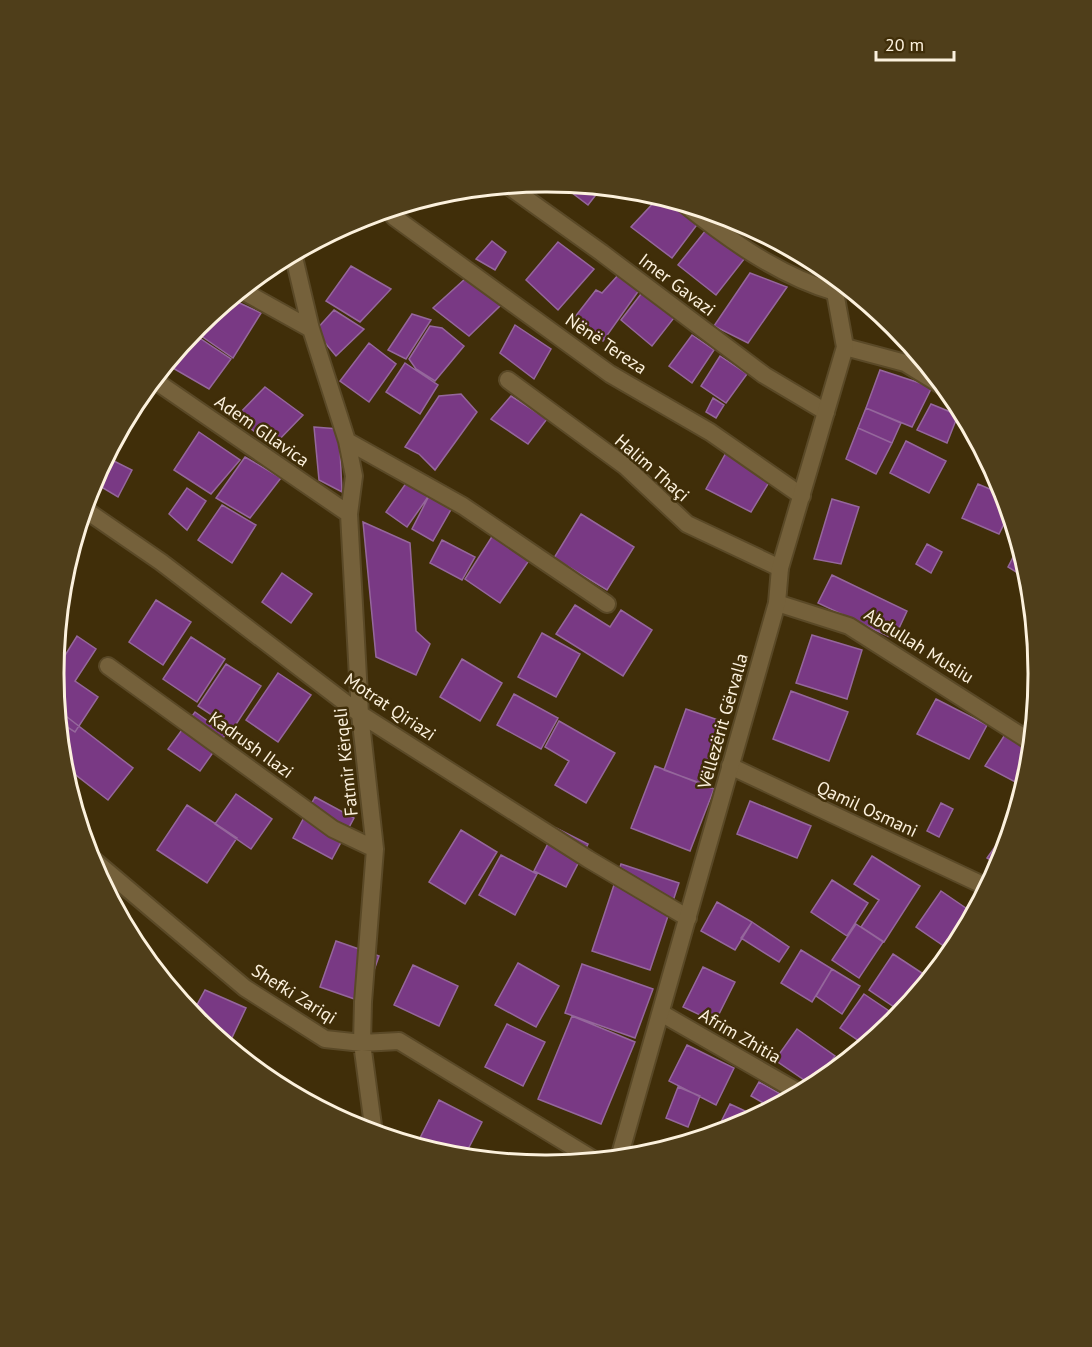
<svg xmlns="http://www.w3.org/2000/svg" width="1092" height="1347" viewBox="0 0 1092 1347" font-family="'PT Sans',sans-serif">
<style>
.building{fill:#793984;stroke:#95679c;stroke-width:1.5}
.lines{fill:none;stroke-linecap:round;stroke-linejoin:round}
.minor-casing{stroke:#5a4927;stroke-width:20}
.tertiary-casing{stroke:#5a4927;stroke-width:20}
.minor{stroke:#75613b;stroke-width:16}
.tertiary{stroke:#75613b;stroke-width:16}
.labels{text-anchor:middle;stroke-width:5;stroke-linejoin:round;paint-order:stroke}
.street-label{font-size:18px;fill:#fcf1dd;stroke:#402e09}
.rim{fill:none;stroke:#fcf1dd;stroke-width:3}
</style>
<rect width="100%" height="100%" fill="#402e09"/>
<path class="building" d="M559,183L602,187L588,205Z
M659,197L699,222L672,258L631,227Z
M706,230L745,258L716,295L678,265Z
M492,241L506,252L495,270L476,259Z
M558,242L594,269L558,310L526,280Z
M781,244L820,265L834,276L832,281L777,249Z
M351,266L391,289L360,322L326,301Z
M620,273L642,286L603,341L571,322L596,290L602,293Z
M750,273L787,287L748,343L714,326Z
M465,279L502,304L469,336L433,308Z
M644,290L677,314L652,346L621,320Z
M231,299L261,313L233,358L194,331Z
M334,310L364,329L336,356L315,331Z
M412,314L431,320L406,359L388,350Z
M515,325L551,349L534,379L500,353Z
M430,326L442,328L464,346L435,381L416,369L409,359Z
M192,333L231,359L209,389L171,367Z
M692,335L714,350L692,383L669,366Z
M369,343L396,364L369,402L340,381Z
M720,356L747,374L726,403L701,386Z
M405,363L438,385L420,414L386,392Z
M880,370L932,387L912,427L866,408Z
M265,387L303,415L273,446L236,417Z
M461,394L477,412L435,470L419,454L405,447L439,396Z
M511,396L547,419L528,444L491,419Z
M713,398L724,405L716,418L706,412Z
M931,404L958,415L947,443L917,430Z
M866,408L901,423L892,443L858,428Z
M314,427L339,429L342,492L319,480Z
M858,428L892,443L876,474L846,459Z
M199,432L240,460L211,494L174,470Z
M906,441L946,461L929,493L890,473Z
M727,451L771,479L751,512L706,489Z
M106,457L132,470L118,497L93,482Z
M245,457L281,478L250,518L216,498Z
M409,479L430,494L407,527L386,512Z
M978,484L1004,495L1009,514L999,534L962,518Z
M187,488L206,501L187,530L169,514Z
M430,494L453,506L433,541L412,529Z
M832,499L859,507L841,564L814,559Z
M222,505L256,525L232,563L198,540Z
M581,514L634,547L607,590L554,558Z
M363,522L410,543L416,631L430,644L416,675L376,657Z
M493,535L530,559L500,603L465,579Z
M442,540L475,557L462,580L430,563Z
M927,544L942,552L931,573L916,564Z
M1019,546L1029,578V580L1008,567Z
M282,573L312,594L291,623L262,602Z
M832,575L907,611L894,639L818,603Z
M156,600L191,622L163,665L129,642Z
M575,605L610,627L621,610L652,630L623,676L556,634Z
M542,633L580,654L556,697L518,677Z
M812,635L862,650L847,699L796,683Z
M77,636L96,649L75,681L98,697L75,732L59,722L54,673Z
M191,637L225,659L197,702L163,679Z
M462,659L502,683L480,721L440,697Z
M226,664L261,686L233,729L198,706Z
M278,673L311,695L278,742L246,720Z
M791,691L848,712L829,761L773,739Z
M514,694L558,718L541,749L497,725Z
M936,699L987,725L969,759L917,734Z
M686,709L724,722L703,784L664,770Z
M58,710L133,768L108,800L63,765Z
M195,712L226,734L200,771L168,749Z
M559,721L615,753L586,803L555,785L569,761L545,747Z
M1006,733L1031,747L1029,768L1019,784L985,766Z
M655,766L714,789L690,851L631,828Z
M236,794L272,819L251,849L215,824Z
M315,797L354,818L332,859L293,838Z
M750,801L811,826L797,858L737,834Z
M941,803L953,809L939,837L927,831Z
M187,805L237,838L207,883L157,850Z
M556,828L588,844L566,887L534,871Z
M461,830L497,852L465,904L429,882Z
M1002,837L1007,840L999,865L987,858Z
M501,855L537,874L515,915L479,895Z
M872,856L920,886L884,942L861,927L879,900L854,884Z
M621,864L679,883L650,970L592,951Z
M832,880L868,903L847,936L811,912Z
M941,891L973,913L951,951L916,927Z
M717,902L752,922L735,950L701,931Z
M752,922L789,947L779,962L741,938Z
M856,924L883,942L859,978L832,960Z
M336,941L379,956L363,1002L320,987Z
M801,950L832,969L812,1002L781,983Z
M893,954L925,975L900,1011L869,990Z
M150,962L173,979L169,986Z
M518,963L559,986L536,1027L495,1005Z
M582,964L653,989L635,1038L565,1013Z
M413,965L458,986L439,1026L394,1005Z
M703,967L735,982L715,1022L683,1007Z
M832,969L860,986L842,1014L816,996Z
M205,990L246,1008L228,1046L192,1014Z
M864,994L895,1015L887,1027L865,1045L840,1028Z
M572,1016L635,1042L601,1124L538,1099Z
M507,1024L545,1042L523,1086L485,1067Z
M797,1029L835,1056L813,1086L775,1060Z
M687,1045L734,1068L716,1105L669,1081Z
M759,1082L786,1097L784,1101L772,1108L751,1096Z
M678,1087L700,1096L688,1127L666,1118Z
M439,1100L482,1122L464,1157L416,1146Z
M730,1104L756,1116L734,1128L715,1134Z"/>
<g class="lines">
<defs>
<path id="minor" d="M507,185L602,253L764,375L826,412
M683,203C728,239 779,276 835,292
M394,217L610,374L710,432L802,496
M293,253L311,329L347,441L354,476L349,514L360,714L375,849L363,1002L362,1043L374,1133
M241,290L311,329
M845,347L905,363L944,387
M154,380L349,514
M508,380L625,466L687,524L780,568
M347,441L463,506L607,604
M84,509L161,562L360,714L588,859L688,918
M777,603L849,626L1031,742
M108,666L333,829L375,849
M730,766L987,887
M90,857L245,988L325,1039L362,1043L399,1041L596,1161
M661,1013L800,1093"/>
<path id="tertiary" d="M619,1158L777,603L780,568L845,347L835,292L839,281"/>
</defs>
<use href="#minor" class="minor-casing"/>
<use href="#tertiary" class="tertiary-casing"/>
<use href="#minor" class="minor"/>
<use href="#tertiary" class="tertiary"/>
</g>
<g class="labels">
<g class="street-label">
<text transform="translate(677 285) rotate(37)" y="6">Imer Gavazi</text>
<text transform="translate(606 344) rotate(34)" y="6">Nënë Tereza</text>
<text transform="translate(262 431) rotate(35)" y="6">Adem Gllavica</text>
<text transform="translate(652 468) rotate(41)" y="6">Halim Thaçi</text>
<text transform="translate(919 646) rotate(32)" y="6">Abdullah Musliu</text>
<text transform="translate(390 707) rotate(34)" y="6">Motrat Qiriazi</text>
<text transform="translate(723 721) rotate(-74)" y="6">Vëllezërit Gërvalla</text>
<text transform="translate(251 745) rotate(36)" y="6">Kadrush Ilazi</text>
<text transform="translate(346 762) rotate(-96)" y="6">Fatmir Kërqeli</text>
<text transform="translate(867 809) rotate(25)" y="6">Qamil Osmani</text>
<text transform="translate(294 994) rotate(32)" y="6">Shefki Zariqi</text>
<text transform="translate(740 1036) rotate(30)" y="6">Afrim Zhitia</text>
</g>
</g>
<path d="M0 0H1092V1347H0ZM545 192H547A481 481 0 0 1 1028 673V674A481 481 0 0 1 547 1155H545A481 481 0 0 1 64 674V673A481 481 0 0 1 545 192Z" fill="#4f3e1a" fill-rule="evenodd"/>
<path class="rim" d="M545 192H547A481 481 0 0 1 1028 673V674A481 481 0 0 1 547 1155H545A481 481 0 0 1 64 674V673A481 481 0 0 1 545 192Z"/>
<path d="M876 51v9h78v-9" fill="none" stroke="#fcf1dd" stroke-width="3"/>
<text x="885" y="51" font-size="18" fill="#fcf1dd" stroke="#402e09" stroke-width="4.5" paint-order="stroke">20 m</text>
</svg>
